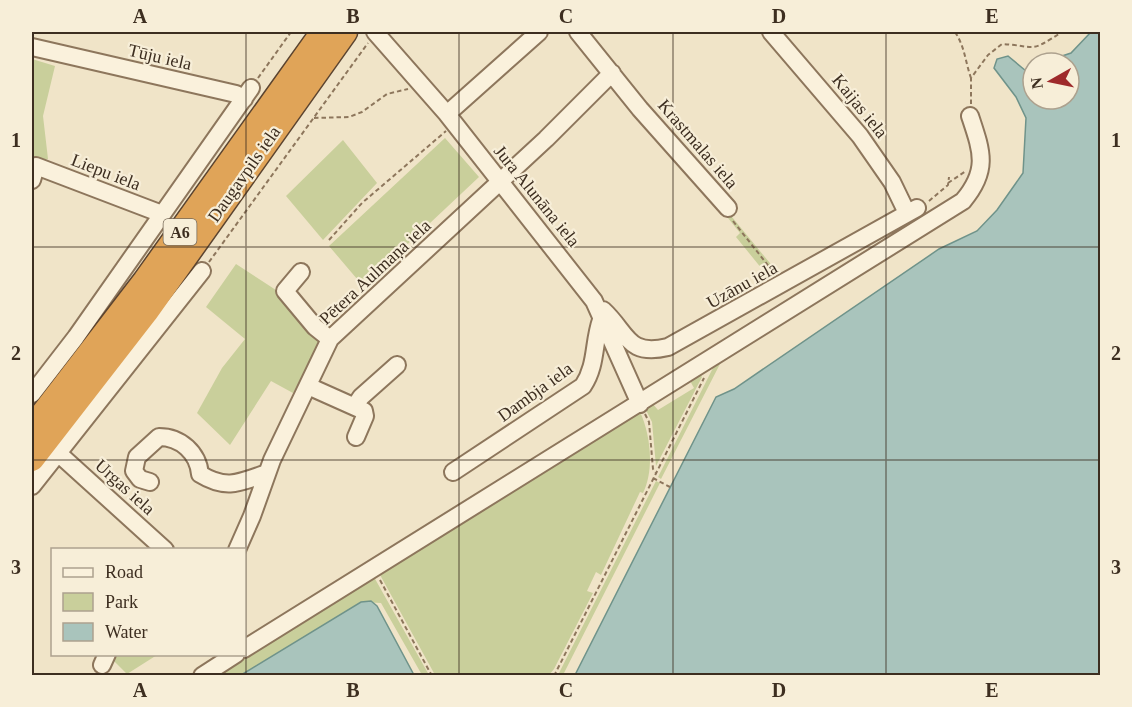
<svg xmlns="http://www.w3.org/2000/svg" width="1132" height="707" viewBox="0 0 1132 707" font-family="Georgia,serif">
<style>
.green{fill:#c9cf9b}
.water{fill:#a9c4bc;stroke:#6f938a;stroke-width:1.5}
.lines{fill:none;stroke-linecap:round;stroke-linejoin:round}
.minor-casing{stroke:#8d765c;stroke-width:20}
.highway-casing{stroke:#5b4430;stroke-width:27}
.path{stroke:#8d765c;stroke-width:2;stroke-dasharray:4.5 3;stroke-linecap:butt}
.minor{stroke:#faf1dc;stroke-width:16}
.highway{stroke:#e0a458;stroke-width:24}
.grid{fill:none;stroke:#3d2e20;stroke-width:1.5;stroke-opacity:0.55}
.labels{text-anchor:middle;stroke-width:4.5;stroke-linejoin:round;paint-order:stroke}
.shield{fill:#f7eed8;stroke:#756857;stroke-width:1.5}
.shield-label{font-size:16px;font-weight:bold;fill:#3d2e20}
.street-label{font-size:18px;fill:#3d2e20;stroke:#f7eed8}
.neatline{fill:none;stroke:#3d2e20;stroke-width:2}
.grid-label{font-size:20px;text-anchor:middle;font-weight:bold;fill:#3d2e20}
</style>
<rect width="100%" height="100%" fill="#f0e4c8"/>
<path class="green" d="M32,59L55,66L43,116L48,159L32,163Z
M445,138L479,177L363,286L329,246Z
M343,140L377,183L323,240L286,196Z
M723,206L783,279L775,285L736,237L740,233L720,208Z
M236,264L279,292L320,341L293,393L271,381L230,445L197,413L222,368L245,339L206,307Z
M730,352L732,355L721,362L661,479L658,477L718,358Z
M699,373L702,377L656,466L652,422L645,408L652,403L658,410L694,388L689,379Z
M640,412C650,433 655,469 643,493L640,492L601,575L596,572L587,591L593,593L554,669L549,675H435L379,573Z
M656,481L660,483L563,675H558Z
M374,577L429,675H422L381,603L361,602L241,675L208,676Z
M114,655H157L127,674L112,659Z"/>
<path class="water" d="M1091,32H1100V675H575L716,397L734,389L939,249L977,231L997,210L1023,173L1026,118L1016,97L994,68L997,59L1008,56L1026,71L1033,68V99H1069V63H1041L1071,53Z
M371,601L377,606L414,675H241L361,602Z"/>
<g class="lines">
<defs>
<path id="minor" d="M375,32L447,114L594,301L640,404
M578,32L640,109L728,208
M771,32L860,136L892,182L907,213
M32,47L236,94L244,99
M447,114L539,32
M32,180L36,166L162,214
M301,272L285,291L315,327L330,339
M603,310C628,333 627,357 668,347L917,208
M308,386L364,411L365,416L356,437
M32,394L76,337L251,88
M355,406L361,397L397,365
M59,454L165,550
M453,472L583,386C597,365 593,343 601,320
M150,482L140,479L134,471L137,457L159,437C181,437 198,453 200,474C226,490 239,483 267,473
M32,486L202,271
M237,550L252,516L272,460L330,339L546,139L612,73
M244,649L963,201C989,170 982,152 970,116
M102,665L107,654
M202,676L236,654"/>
<path id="highway" d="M32,428L145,281L323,32
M32,459L146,312L345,32"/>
</defs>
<use href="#minor" class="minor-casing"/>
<use href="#highway" class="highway-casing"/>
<path class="path" d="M955,32C965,47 965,61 971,78
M258,78L291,32
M971,104V78L988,55L1002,44C1038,46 1028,54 1062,32
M314,118L349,117L362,112L387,94L408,89
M948,183L966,171
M929,201L948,185L949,177
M733,221L774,273
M329,240L362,203L446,131
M209,262L368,43
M645,414L649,422L653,469L656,473
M653,478L670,487
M380,580L432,676
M554,676L704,378"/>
<use href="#minor" class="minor"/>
<use href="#highway" class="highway"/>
</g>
<path class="grid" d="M246,32V676M459,32V676M673,32V676M886,32V676M32,247H1100M32,460H1100"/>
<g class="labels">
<rect class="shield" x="163.5" y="219" width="33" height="26" rx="4.5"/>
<g class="shield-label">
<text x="180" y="238">A6</text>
</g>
<g class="street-label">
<text transform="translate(160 57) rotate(13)" y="6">Tūju iela</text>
<text transform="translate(860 106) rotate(51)" y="6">Kaijas iela</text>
<text transform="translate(698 144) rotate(49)" y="6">Krastmalas iela</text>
<text transform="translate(106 172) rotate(21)" y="6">Liepu iela</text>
<text transform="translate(244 174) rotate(-55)" y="6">Daugavpils iela</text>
<text transform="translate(537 196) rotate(51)" y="6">Jura Alunāna iela</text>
<text transform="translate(375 272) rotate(-43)" y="6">Pētera Aulmaņa iela</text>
<text transform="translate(742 285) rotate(-29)" y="6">Uzānu iela</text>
<text transform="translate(535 392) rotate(-36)" y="6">Dambja iela</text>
<text transform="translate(125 487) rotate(42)" y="6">Urgas iela</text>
</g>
</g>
<rect width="1132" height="707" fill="none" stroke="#f7eed8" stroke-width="66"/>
<rect x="51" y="548" width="195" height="108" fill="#f7eed8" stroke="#ada18e" stroke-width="1.5"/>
<rect x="63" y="568" width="30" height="9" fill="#faf1dc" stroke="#ada18e" stroke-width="1.5"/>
<text x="105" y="578" font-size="18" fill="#3d2e20">Road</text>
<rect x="63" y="593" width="30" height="18" fill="#c9cf9b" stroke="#ada18e" stroke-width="1.5"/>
<text x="105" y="608" font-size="18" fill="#3d2e20">Park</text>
<rect x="63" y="623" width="30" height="18" fill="#a9c4bc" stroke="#ada18e" stroke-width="1.5"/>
<text x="105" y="638" font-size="18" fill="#3d2e20">Water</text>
<g transform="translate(1051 81) rotate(261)"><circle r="28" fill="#f7eed8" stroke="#ada18e" stroke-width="1.5"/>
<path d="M0-4.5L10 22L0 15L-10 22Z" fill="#9e2a2b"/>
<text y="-9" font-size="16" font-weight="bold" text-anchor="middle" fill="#3d2e20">N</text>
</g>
<rect x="33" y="33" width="1066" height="641" class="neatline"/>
<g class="grid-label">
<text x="140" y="23">A</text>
<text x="353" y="23">B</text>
<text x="566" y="23">C</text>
<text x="779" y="23">D</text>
<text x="992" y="23">E</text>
<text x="16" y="147">1</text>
<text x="1116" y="147">1</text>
<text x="16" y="360">2</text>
<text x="1116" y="360">2</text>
<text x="16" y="574">3</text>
<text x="1116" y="574">3</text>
<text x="140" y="697">A</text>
<text x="353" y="697">B</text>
<text x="566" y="697">C</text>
<text x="779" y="697">D</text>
<text x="992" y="697">E</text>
</g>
</svg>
